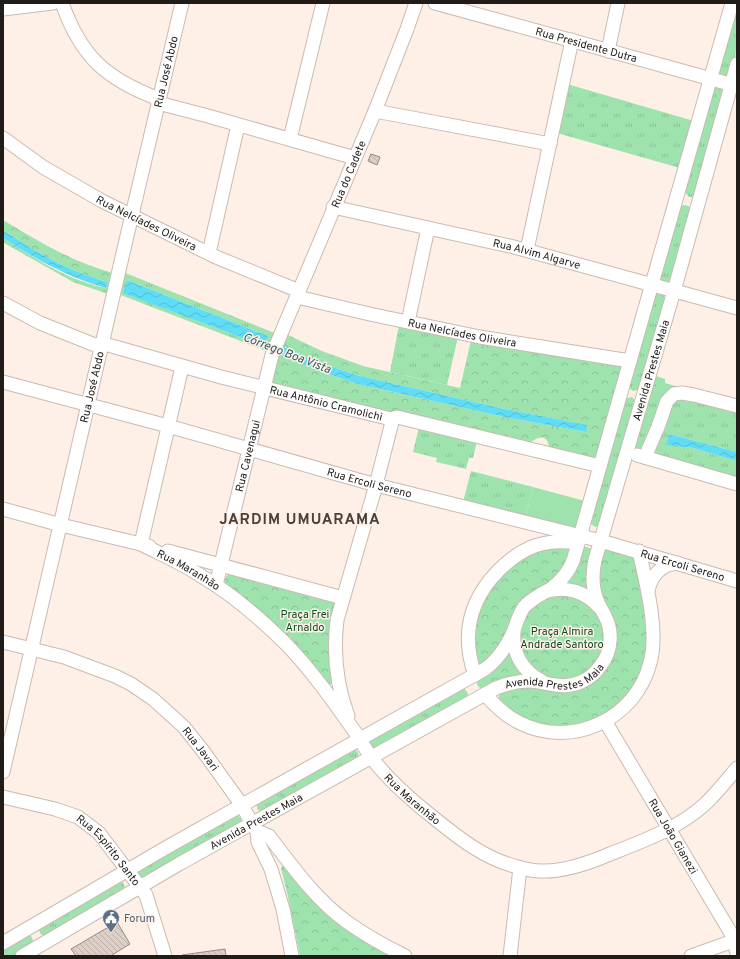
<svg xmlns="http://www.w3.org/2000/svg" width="740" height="959" viewBox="0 0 740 959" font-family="Overpass,sans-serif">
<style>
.grass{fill:url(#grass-tufts);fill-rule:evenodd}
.forest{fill:url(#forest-crowns);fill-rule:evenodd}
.garden{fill:#9ee3ae}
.water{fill:url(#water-waves)}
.building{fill:url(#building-back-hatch);stroke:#978a81}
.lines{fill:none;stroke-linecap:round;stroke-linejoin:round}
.minor-casing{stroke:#c9bbb2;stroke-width:15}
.minor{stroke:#fff;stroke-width:13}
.labels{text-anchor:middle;stroke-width:3;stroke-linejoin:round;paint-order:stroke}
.street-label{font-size:11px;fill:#211c18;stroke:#fff0e7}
.park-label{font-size:11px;fill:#104b25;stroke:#fff0e7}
.service-label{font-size:11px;fill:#4e5e75;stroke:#fff0e7;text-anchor:start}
.water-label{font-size:12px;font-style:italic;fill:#2a5e69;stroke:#fff0e7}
.district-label{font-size:15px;font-weight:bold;letter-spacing:1px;fill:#4d413a;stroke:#fff0e7}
</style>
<defs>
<pattern id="grass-tufts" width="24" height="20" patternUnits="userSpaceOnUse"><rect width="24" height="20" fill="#9ee3ae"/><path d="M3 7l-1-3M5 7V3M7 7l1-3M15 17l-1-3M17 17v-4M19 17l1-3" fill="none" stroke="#88c295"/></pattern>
<pattern id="forest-crowns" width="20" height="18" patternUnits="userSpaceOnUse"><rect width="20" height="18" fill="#9ee3ae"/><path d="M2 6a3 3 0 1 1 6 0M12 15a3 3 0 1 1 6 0" fill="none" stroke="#88c295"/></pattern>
<pattern id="water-waves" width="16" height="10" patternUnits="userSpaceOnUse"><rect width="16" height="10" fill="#60ddf6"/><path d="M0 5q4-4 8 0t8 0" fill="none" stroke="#53bdd2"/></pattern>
<pattern id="building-back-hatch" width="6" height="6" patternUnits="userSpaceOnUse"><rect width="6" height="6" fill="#ddcfc6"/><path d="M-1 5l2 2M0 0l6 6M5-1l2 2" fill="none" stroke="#bdb1a9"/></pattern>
</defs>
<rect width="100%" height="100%" fill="#fff0e7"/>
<path class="grass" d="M737,3C737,25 740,60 727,78L718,75V70Z
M567,84L694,121L680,168L557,133Z
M715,87L724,89L693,197H689L684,191L713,88Z
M684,205L689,206L691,211L671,282L669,283L660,281L659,278L679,207Z
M123,272L277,334L269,352L118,294ZM127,280L268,336L264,346L124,293Z
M659,293L663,295L666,299L638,390L633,391L629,388L628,385L654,296Z
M399,325L458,337L447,385L390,372Z
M653,375L665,379V383L682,388L662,398L641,448L639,450H634L633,448Z
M632,397L635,400L600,526L595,527L591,524L590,521L625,399L627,398Z
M682,398L737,411V452L669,434L667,445L693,448L737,461V480L656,454L655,450L671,404L677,399Z
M419,427L477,441L473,458H469L466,469L436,462L437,458L413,452Z
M471,471L533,487L525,518L463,502Z
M463,687L468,693L467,698L375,749C371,747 369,744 370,740Z
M354,749L358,752L359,757L261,812L257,809V804Z
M237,815L241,818V822L142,881L135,873L136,871Z
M121,881L124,884L125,889L44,936L40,933L39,929Z
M28,935L31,936L33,940L30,946L14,956H3V948Z"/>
<path class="forest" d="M3,220C38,241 72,262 113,273L108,294L73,282L4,243L3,238C34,258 69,281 106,288L108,282C69,272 36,252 3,230Z
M286,334L322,351L363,366L460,388L471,340L620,365L622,370L597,457L594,459L549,447C547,433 537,437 529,444L394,413L276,385L272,382V375ZM285,347L317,362L360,376L505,409L586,425V432L504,417L358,384L314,369L281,354Z
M548,547L570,548L565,568L542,589L502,646L482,665L477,663L473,651L475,619L488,590L515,561Z
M584,547H588L592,550L591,595L562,584Z
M605,549H607L630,555L634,557L636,560L640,576L649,641L643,672L627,698L593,722L552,728L512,713L498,699L500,693L513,687L554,689L607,664L604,607L597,575Z
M230,574L334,602L333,682L331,684L327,685L225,586C224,580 225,576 230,574Z
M519 637a43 43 0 1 1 86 0a43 43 0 1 1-86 0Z
M509,650L525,675L483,689C478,688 476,685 477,680Z
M284,864L313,896L398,956H300L288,897L281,868Z"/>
<path class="garden" d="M533,487L585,501L577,527L575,528L525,518Z"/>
<path class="water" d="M3,230C36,252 69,272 108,282L106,288C69,278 35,259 3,238Z
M127,280L268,336L264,346L123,293Z
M284,347L317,362L360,376L505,409L587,425L586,432L504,417L358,384L314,369L281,354Z
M669,434L737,452V461L693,448L666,445Z"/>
<path class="building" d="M371,154L380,157L377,165L368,161Z
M117,922L130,944L112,955L113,956H76L71,949Z
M225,949L226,956H182V955Z"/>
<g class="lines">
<defs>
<g id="minor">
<path d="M62,3C81,57 106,79 159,99"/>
<path id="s1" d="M435,3L737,86"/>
<path d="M3,9L53,3"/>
<path d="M608,51L618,3"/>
<path d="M158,103L208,116L355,158"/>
<path d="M375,111L550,144"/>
<path id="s2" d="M3,138L43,167L102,201L216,257L299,291"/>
<path d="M290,139L323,3"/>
<path id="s3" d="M333,207L514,247L737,308"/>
<path d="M527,250L572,40"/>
<path d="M209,253L238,125"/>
<path id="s4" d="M297,297L374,315L480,337L630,361"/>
<path d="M3,303L40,323L100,347"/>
<path d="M408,322L428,228"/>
<path id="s5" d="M101,343L221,377L387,418L392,419L397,417L600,466"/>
<path id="s6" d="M3,382L168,426L376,485L601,541L737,581"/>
<path d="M637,455L737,484"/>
<path d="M645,457L658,427L667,401L674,394L682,393L694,395L737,406"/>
<path d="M3,509L61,525L149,546"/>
<path id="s7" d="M141,544C160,554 180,562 198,574C231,593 260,618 287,645C312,671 334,702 355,732C361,740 365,749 371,757C389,781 411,800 434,818C460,839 485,859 518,867C525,869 533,871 541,871C564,872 589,863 610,854C643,841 677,829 704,805C716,794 726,781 737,768"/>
<path d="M141,544L182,367"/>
<path d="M168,551L343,598"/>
<path id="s8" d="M216,585L272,355L375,111L407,29L416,3"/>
<path d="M548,591C567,586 586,592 599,607"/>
<path d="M648,591C651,576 661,564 678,563"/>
<path d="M514,632C512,653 523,672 542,681"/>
<path id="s9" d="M3,642L64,657L115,676L131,684L153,699L184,727L203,751L239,801L257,831L258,842L271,869L283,909L292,956"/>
<path d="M475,675C461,635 469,601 498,571C522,547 544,538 578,543"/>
<path d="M485,694C495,706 506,716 520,723C572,749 636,719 650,663C659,631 646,583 639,551"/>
<path d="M348,716C336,684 333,654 337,620L376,485L393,418"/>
<path id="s10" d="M605,721L732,935L737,953"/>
<path id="s11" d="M3,772C62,515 121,259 182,3"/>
<path id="s12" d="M3,797L55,809L78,817L99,833L146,895L165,956"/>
<path d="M257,831L269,836C292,866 316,900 347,922C365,935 385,946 405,956"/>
<path d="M3,943L169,846L485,669C499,659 507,646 514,630C517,622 519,614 524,607C532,598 542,594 552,588C561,581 569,571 573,561L732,3"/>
<path id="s13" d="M22,956L179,864L496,688C506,684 518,681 529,681C538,681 547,684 556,685C574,688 591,680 601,665C612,651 613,631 605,616C602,610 599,606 597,600C592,587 592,574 595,560L674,291L737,64"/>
<path d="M510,956L520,868"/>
<path d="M691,956L733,941"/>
</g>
</defs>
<use href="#minor" class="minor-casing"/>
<use href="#minor" class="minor"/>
</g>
<defs>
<symbol id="civic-pin" viewBox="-11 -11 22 30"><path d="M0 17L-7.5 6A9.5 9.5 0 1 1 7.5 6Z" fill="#5c6f8a" stroke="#fff0e7"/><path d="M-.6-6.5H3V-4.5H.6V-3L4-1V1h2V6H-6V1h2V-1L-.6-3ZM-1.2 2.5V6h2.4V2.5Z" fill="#fff"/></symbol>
</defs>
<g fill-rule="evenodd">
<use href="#civic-pin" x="101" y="908" width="20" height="27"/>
</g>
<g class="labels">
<g class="street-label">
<text dy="4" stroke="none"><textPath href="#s1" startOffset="157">Rua Presidente Dutra</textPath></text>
<text dy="4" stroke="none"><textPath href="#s11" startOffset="719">Rua José Abdo</textPath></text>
<text dy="4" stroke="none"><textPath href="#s8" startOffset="433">Rua do Cadete</textPath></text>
<text dy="4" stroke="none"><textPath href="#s2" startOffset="167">Rua Nelcíades Oliveira</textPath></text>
<text dy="4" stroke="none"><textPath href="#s3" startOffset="209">Rua Alvim Algarve</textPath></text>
<text dy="4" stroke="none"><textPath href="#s4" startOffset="169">Rua Nelcíades Oliveira</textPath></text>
<text dy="4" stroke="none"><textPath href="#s13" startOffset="966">Avenida Prestes Maia</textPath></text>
<text dy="4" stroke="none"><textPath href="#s11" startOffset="395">Rua José Abdo</textPath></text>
<text dy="4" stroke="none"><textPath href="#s5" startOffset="233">Rua Antônio Cramolichi</textPath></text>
<text dy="4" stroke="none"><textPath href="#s8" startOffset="133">Rua Cavenagui</textPath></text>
<text dy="4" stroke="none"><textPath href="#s6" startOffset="380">Rua Ercoli Sereno</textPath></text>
<text dy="4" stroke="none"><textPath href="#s6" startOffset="704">Rua Ercoli Sereno</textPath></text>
<text dy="4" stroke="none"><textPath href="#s7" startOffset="54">Rua Maranhão</textPath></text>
<text dy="4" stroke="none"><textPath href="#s13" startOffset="606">Avenida Prestes Maia</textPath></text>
<text dy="4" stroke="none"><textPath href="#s9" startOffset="231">Rua Javari</textPath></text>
<text dy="4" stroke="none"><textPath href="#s7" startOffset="378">Rua Maranhão</textPath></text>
<text dy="4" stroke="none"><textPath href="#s13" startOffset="270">Avenida Prestes Maia</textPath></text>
<text dy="4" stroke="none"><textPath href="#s10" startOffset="134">Rua João Gianezi</textPath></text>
<text dy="4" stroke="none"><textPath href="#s12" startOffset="123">Rua Espírito Santo</textPath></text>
</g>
<g class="park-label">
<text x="305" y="618">Praça Frei<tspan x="305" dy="13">Arnaldo</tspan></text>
<text x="562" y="635">Praça Almira<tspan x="562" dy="13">Andrade Santoro</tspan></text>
</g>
<g class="service-label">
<text x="124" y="922">Forum</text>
</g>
<g class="water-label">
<text transform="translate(287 353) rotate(21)" y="4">Córrego Boa Vista</text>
</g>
<g class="district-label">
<text x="300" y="524">JARDIM UMUARAMA</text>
</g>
</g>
<rect width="740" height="959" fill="none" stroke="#211c18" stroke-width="8"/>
</svg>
